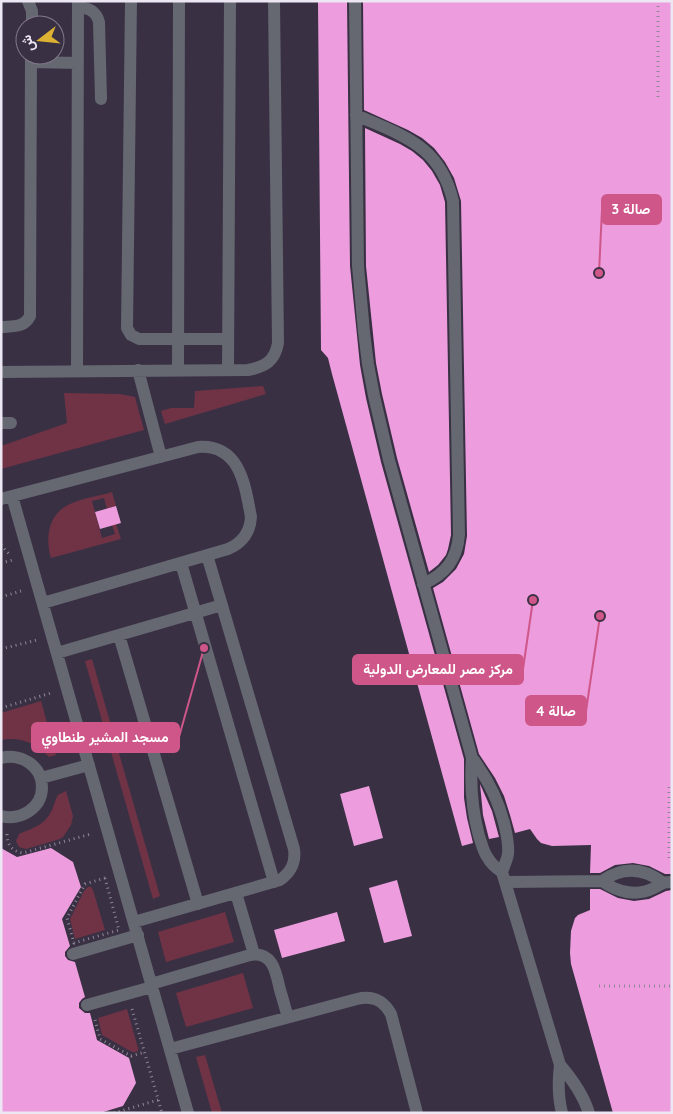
<svg xmlns="http://www.w3.org/2000/svg" width="673" height="1114" viewBox="0 0 673 1114" font-family="Quicksand,Vazirmatn,sans-serif">
<style>
.green{fill:#6f3345}
.building{fill:#ed9ddd}
.lines{fill:none;stroke-linecap:round;stroke-linejoin:round}
.path{stroke:#8f8798;stroke-width:3;stroke-dasharray:1 4;stroke-linecap:butt}
.minor{stroke:#656771;stroke-width:12}
.leader{fill:none;stroke:#cf5689;stroke-width:2}
.callout-dot{fill:#cf5689;stroke:#393044;stroke-width:2}
.callout{fill:#cf5689;stroke:#cf5689;stroke-width:2}
.callout-label{font-size:14px;text-anchor:middle;font-weight:bold;fill:#fff}
</style>
<rect width="100%" height="100%" fill="#393044"/>
<path class="green" d="M263,386L266,394L165,424L161,411L171,408H194L195,391Z
M64,393L120,394L135,397L144,430L1,469V446L67,423Z
M112,492L116,506L107,509L104,498L92,501L102,538L115,534L112,525L116,524L121,539L51,558C45,538 48,514 70,504C83,498 99,496 112,492Z
M92,659L160,896L153,899L85,661Z
M41,701L56,755L49,757C36,743 20,736 1,740V713Z
M66,791L73,816L71,825L63,837L60,839L26,849L19,847L16,841L19,834C34,827 43,827 52,810C54,805 55,800 58,795Z
M88,887H91L93,890L105,930L75,939L70,919L84,891Z
M225,912L234,942L166,962L158,932Z
M243,973L253,1008L186,1027L176,993Z
M127,1009L138,1048V1051L135,1052H132L102,1035L98,1018Z
M205,1055L222,1113H212L196,1057Z"/>
<path class="building" d="M318,1H347L350,266L360,365L366,398L381,462L464,759V798L467,818L473,843L462,846L332,374L328,358L321,350Z
M363,1H672V874H665L649,866L633,863L615,865L600,873H590L591,845L552,846L541,843L537,839L530,829L515,833L510,815L504,796L495,778L479,754L433,588L443,582L456,569L464,554L467,536L461,201L454,178L445,162L434,148L422,138L408,130L364,110Z
M365,128L400,144L412,151L423,160L432,171L440,185L445,202L451,535L448,549L446,555L438,565L429,572L397,458L382,394L376,363L366,266Z
M116,506L121,523L100,529L95,512Z
M480,784L492,811L499,837L489,839L483,815Z
M369,786L383,838L354,846L340,794Z
M1,848L17,857L51,848L73,862L81,887L62,919L70,946L65,952V956L68,960L75,962L85,997L82,999L79,1003V1008L85,1013H90L97,1040L129,1058L136,1083L123,1106L100,1113H1Z
M397,880L412,936L384,943L369,888Z
M590,889H600L618,898L634,901L649,899L666,891L672,890V1113H613L571,964L570,953L571,931L575,918L578,915L590,910Z
M337,912L345,941L282,958L274,930Z"/>
<g class="lines">
<path class="path" d="M658,1V101
M1,545L11,556
M1,563L13,560
M1,597L21,591
M1,649L37,640
M1,708L51,693
M669,787V858H672
M7,834C7,845 12,851 23,853L91,834
M105,878L119,930L74,943L67,918L85,884Z
M599,986H672
M132,1009L162,1113
M95,1020L100,1039L131,1056L145,1052
M114,1113L158,1100"/>
<path class="minor" d="M28,1L32,11V25
M131,1L127,328L131,335L139,339H228
M355,1L358,266L364,332L368,364L374,396L389,460L472,758C470,785 472,810 479,836C482,844 483,852 488,858C491,864 496,868 502,872L560,1065C558,1081 558,1097 562,1113
M78,7C89,8 96,11 99,22L101,99
M31,62L78,63
M356,115C403,136 440,145 453,201L459,535C457,559 446,574 423,584
M1,327C13,326 24,328 30,316L31,55
M138,370L161,457
M178,370L179,1
M228,370L230,1
M77,371L78,1
M1,372L248,370C265,367 275,361 278,343L274,1
M1,423H11
M12,496L188,1113
M1,499L198,447C240,444 245,485 251,517C250,533 242,543 228,549L43,603
M181,563L274,882
M119,635L198,904
M57,653L222,605
M1,758C20,753 42,765 42,787C42,808 21,821 1,816
M472,758C488,779 499,801 505,827C507,836 509,845 508,854C507,860 504,866 502,872
M41,778L89,765
M602,881C622,867 642,867 662,882
M505,882L602,881C617,892 636,897 654,888C662,884 662,882 672,882
M236,893L254,954
M134,922L280,880C291,872 296,863 294,849L207,555
M73,954L138,935
M151,984L250,955C273,951 276,972 280,990C283,999 285,1008 288,1017
M87,1005L152,987
M170,1049L357,999C373,995 383,1000 391,1014L417,1113
M560,1065C573,1080 583,1094 589,1113"/>
</g>
<path class="leader" d="M599 273L602 209M533 600L523 669M600 616L586 711M204 648L179 737"/>
<g class="callout-dot">
<circle cx="599" cy="273" r="5"/>
<circle cx="533" cy="600" r="5"/>
<circle cx="600" cy="616" r="5"/>
<circle cx="204" cy="648" r="5"/>
</g>
<g class="callout">
<rect x="602" y="195" width="59" height="29" rx="5"/>
<rect x="353" y="655" width="170" height="29" rx="5"/>
<rect x="526" y="696" width="60" height="29" rx="5"/>
<rect x="32" y="723" width="147" height="29" rx="5"/>
</g>
<g class="callout-label">
<text x="631" y="214">صالة 3</text>
<text x="438" y="674">مركز مصر للمعارض الدولية</text>
<text x="556" y="716">صالة 4</text>
<text x="105" y="742">مسجد المشير طنطاوي</text>
</g>
<rect width="673" height="1114" fill="none" stroke="#ede7f4" stroke-width="5"/>
<g transform="translate(40 40) rotate(254)"><circle r="24" fill="#393044" stroke="#81798a"/>
<path d="M0-4L9 19L0 12L-9 19Z" fill="#ddb233"/>
<text y="-8" font-size="14" font-weight="bold" text-anchor="middle" fill="#ede7f4">ش</text>
</g>
</svg>
